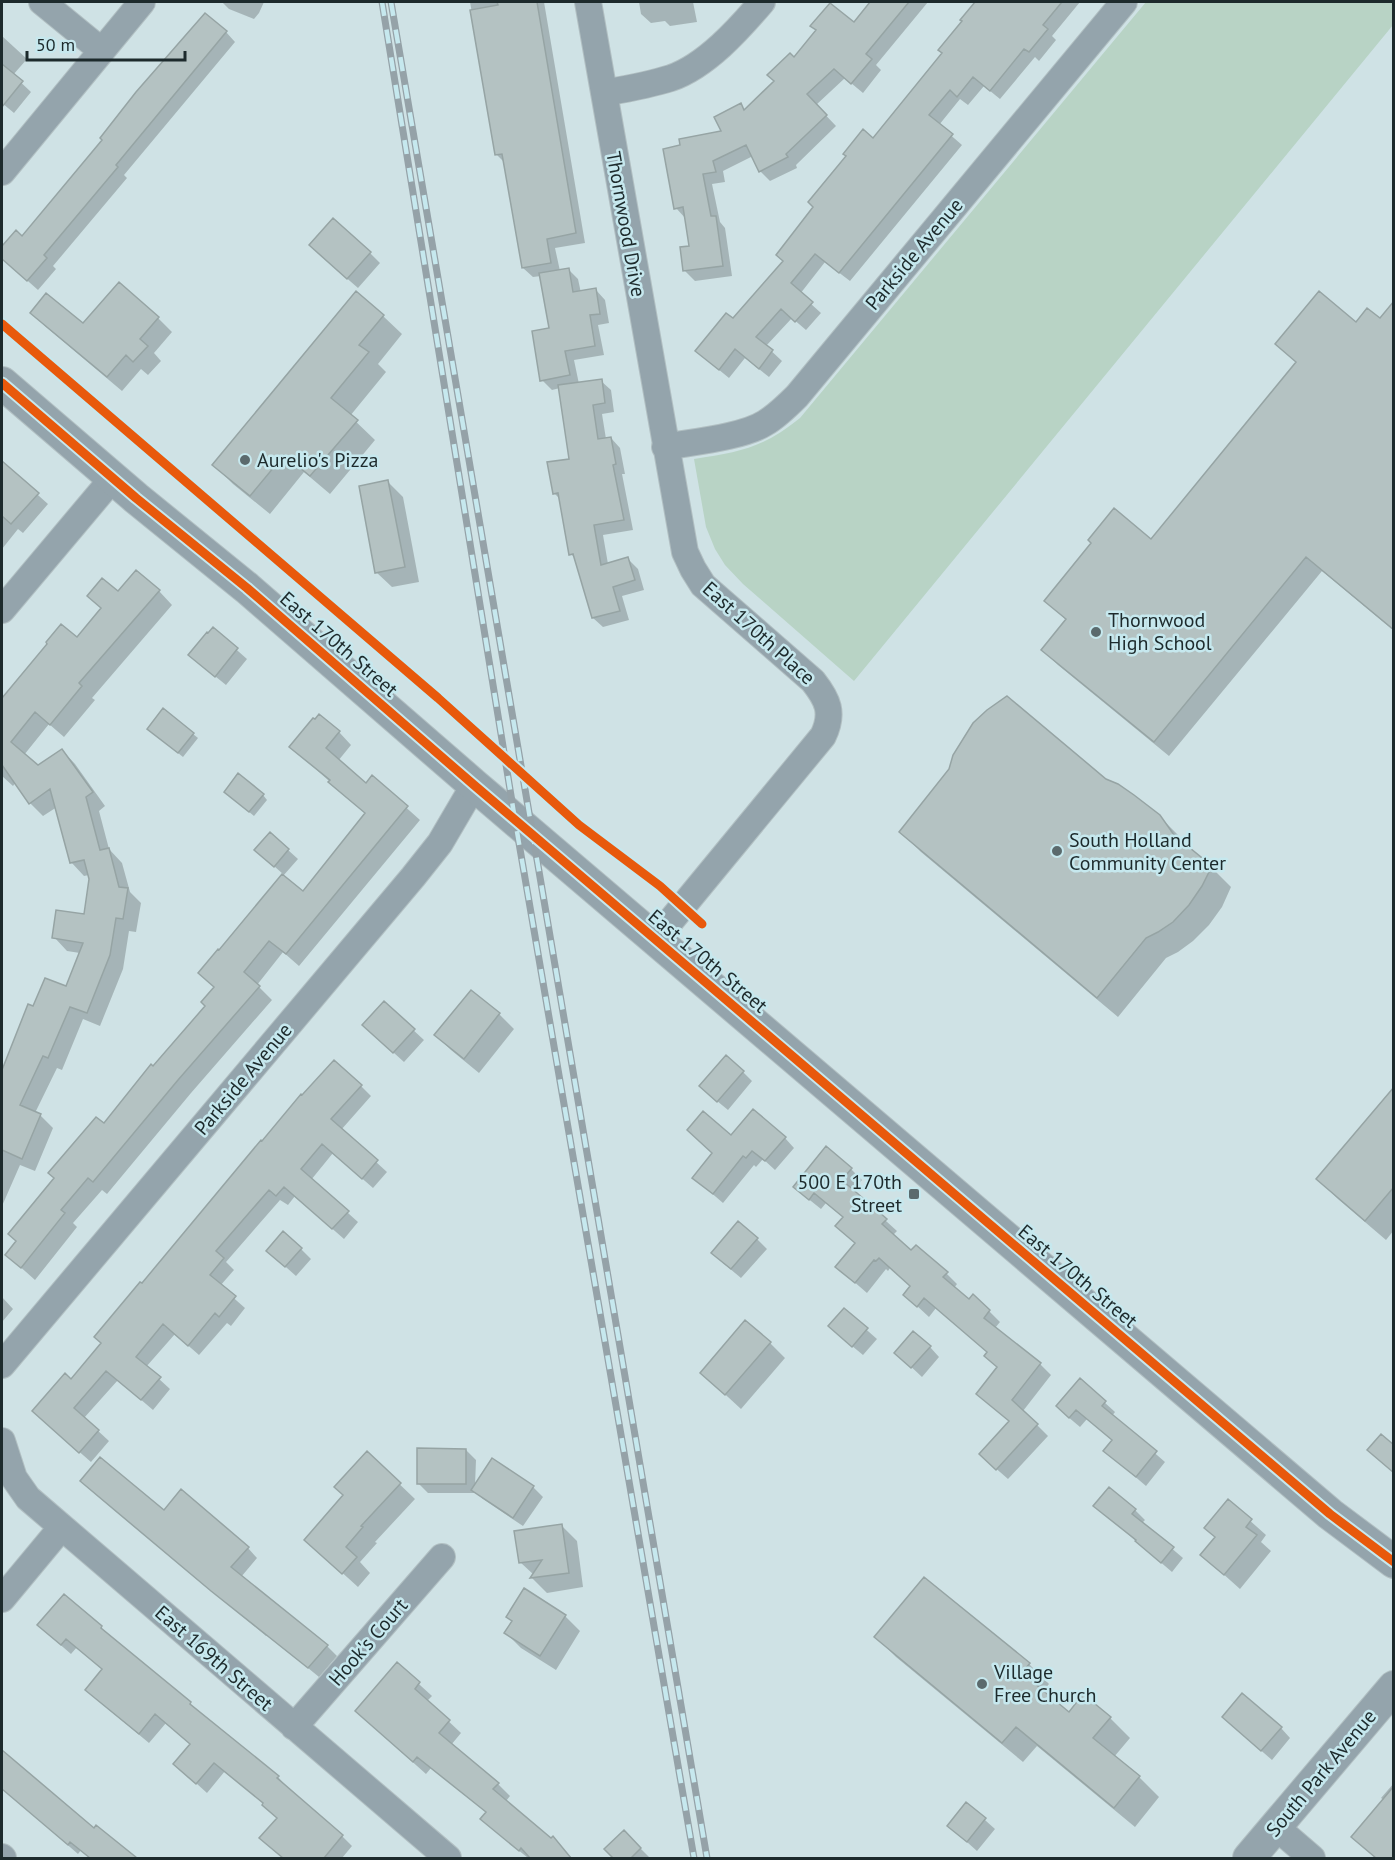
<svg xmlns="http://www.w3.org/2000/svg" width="1395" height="1860" viewBox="0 0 1395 1860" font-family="'PT Sans',sans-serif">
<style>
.green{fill:#b8d3c5}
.shadow{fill:#0003}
.building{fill:#b4c2c2;stroke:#96a4a4;stroke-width:1.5}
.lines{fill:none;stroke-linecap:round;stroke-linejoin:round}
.minor-casing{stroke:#b1bfc2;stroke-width:28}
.tertiary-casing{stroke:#b1bfc2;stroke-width:34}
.minor{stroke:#94a4ac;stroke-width:26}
.tertiary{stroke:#94a4ac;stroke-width:32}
.rail-casing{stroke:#95a2a8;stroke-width:7}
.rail{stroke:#c6e8ee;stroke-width:4.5;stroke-dasharray:14;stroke-linecap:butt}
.cycleway-casing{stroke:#c6e8ee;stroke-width:13}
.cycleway{stroke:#e8590c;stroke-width:9}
.poi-dot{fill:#5b6a6d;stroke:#c6e8ee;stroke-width:2}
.labels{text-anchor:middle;stroke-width:5;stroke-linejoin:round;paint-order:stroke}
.street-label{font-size:20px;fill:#1d2a2c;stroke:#c6e8ee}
.poi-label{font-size:20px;fill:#1d2a2c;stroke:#c6e8ee;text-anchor:start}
</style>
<rect width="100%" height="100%" fill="#cfe2e5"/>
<path class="green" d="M1146,2H1393V25L854,681L743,584L725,565L715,549L706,527L694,459C740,452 763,448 800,418Z"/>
<path class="shadow" d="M222,2H264L259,13L254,19L229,9Z
M470,2H544L585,243L555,248L560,271L568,269L578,279L581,293L596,290L605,300L609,323L598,325L604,355L574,360L579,384L601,381L611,390L614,412L602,414L606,439L611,438L620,448L625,474H622L633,530L603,535L608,564L628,559L638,569L644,590L622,596L629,620L603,627L593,618L577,560L571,554L561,500L554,493L571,460L560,388L552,390L542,380L551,330L541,276L533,277L523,268L505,163L497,155Z
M639,2H693L697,22L670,26L665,21L651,23L641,14Z
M872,2H928L876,65L881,70L863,93L845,78L816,105L836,126L796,165L797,168L770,181L760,171L753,156L723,171L725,182L712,184L720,222L725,228L732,276L695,281L685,271L690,248L686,219L676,208L740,105L746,111L776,82L794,60L854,24Z
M977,2H1080L1052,36L1056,40L1039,61L1035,57L1000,99L984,86L968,105L960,99L939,125L962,145L850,281L825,262L800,294L821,313L806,330L792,318L766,346L782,361L769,377L745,358L729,378L707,360L733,320L785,262L873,140L944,53L964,21L962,20Z
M226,32L235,42L124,175L127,178L53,266L56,269L38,290L2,258V249L16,232L22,238Z
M2,36L27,59L13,75L31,92L14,113L2,103Z
M370,253L380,263L358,288L320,255Z
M356,293L383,316L402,334L378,364L386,372L350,416L375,440L330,494L304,472L270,514L233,484L214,465Z
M1394,303V631L1322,571L1169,756L1058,665L1043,650L1067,621L1046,601L1151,541L1297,363L1277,344L1356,324L1380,320Z
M32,313L83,325L158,318L172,332L154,353L161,361L148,375L141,369L122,391L46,327Z
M2,463L48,504L23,533L18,529L2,549Z
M388,482L403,497L419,582L392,587L376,572Z
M159,591L172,605L92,698L95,700L64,737L49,724L24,755L38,767L62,750L75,764L105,806L99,811L109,849L122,863L130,892L141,903L136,932L129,931L123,969L100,1026L83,1019L62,1070L57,1068L35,1113L40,1115L53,1128L35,1171L20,1165L2,1206V1074L29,1006L34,1008L66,988L80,953L67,951L54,937L85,916L91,879L89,875L84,876L71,862L57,807L43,816L30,803L16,782L13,786L2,776V700L49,644L77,639L102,609L89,596Z
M213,629L247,659L226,685L200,664Z
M339,732L351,745L338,761L366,785L372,777L420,820L299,966L283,952L257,985L272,1000L191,1093L107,1194L102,1190L73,1223L77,1227L35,1280L7,1255L104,1125L207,1006L215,988L219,953L283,874L266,859L288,850L298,859L283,876L303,893L366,814L291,747Z
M153,733L193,734L198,738L183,757Z
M1105,780L1159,816L1180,837L1188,848L1211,867L1231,887L1222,907L1209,925L1193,941L1178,952L1166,958L1118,1017L921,852L901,832Z
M263,795L267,800L254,816L230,796Z
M471,992L499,1014L514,1029L479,1073L451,1050L436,1035Z
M384,1003L424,1040L404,1062L374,1035Z
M743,1072L752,1081L728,1110L711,1096Z
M361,1086L371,1096L341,1130L387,1172L373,1188L333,1153L311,1180L358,1222L344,1239L295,1196L288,1205L280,1200L226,1262L234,1270L220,1286L245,1308L231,1326L227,1323L199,1355L175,1334L146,1367L170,1389L153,1410L118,1380L84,1418L109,1441L91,1462L44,1421L71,1381Z
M1394,1089V1230L1386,1240L1338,1199L1318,1179Z
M731,1137L785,1138L794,1148L775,1170L763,1159L756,1167L754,1165L723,1203L694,1178Z
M851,1169L862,1180L853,1191L897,1231L892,1236L911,1252L946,1273L957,1284L954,1288L969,1301L973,1297L989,1311L1000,1322L995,1328L1040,1364L1051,1375L1023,1411L1048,1436L1008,1479L992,1465L1010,1422L978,1393L998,1368L988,1353L936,1308L929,1317L916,1305L912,1287L890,1268L888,1271L886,1269L867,1293L837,1267L856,1244L837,1226L844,1218L826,1203L821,1209L806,1197Z
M757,1239L767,1249L741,1278L723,1263Z
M301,1249L311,1259L296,1276L278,1260Z
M2,1297L13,1309L2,1322Z
M844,1310L877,1339L863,1355L840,1336Z
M770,1343L785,1358L741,1409L702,1373Z
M930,1347L939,1357L922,1377L906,1362Z
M1080,1380L1115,1412L1112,1416L1165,1462L1146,1486L1105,1451L1113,1441L1087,1419L1080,1427L1067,1416Z
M466,1450L476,1460L475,1486L533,1487L543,1497L523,1526L483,1499L476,1493H428L418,1483Z
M367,1453L415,1499L375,1542L377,1543L360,1562L370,1573L358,1587L306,1540L344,1495Z
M1109,1489L1135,1510L1145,1520L1142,1523L1183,1558L1172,1572L1095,1506Z
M92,1490L164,1512L248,1548L257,1558L241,1577L327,1646L337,1656L319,1677L268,1635L266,1636Z
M1228,1501L1266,1535L1261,1542L1271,1551L1240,1589L1202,1555L1216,1538L1206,1528Z
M562,1526L577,1541L583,1587L547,1593L532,1578L534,1575L520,1562Z
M524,1591L565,1616L580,1631L556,1670L521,1648L506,1633L513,1622L508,1617Z
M64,1596L200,1713L278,1777L287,1787V1788L342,1836L352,1846L342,1858H283L261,1838L278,1818L265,1804L225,1771L207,1793L175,1764L192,1744L166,1723L149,1743L96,1699L87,1690L103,1670L77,1647L71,1654L49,1635Z
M876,1637L1029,1664L1049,1684L1042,1692L1069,1714L1110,1718L1130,1738L1114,1757L1139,1777L1159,1797L1135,1827L1037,1746L1023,1762L896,1657Z
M397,1664L432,1696L427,1701L461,1733L451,1745L498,1784L510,1796L506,1801L551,1839L553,1838L572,1858H528L495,1831L487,1813L431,1768L426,1774L369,1723Z
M1234,1727L1281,1728L1290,1738L1272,1760Z
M2,1751L94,1830L96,1827L134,1858H90L81,1850L78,1854L2,1788Z
M1394,1783V1858H1376L1353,1837L1384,1800L1381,1798Z
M967,1804L995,1829L977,1851L949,1826Z
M624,1832L650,1858H616L606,1849Z"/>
<path class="building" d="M497,2H537L576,233L547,239L551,263L522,268L502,154L495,155L470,10L498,5Z
M870,2H909L866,54L872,59L851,84L834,69L807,94L827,115L786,154L788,157L759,172L746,145L713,161L716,172L703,174L711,216H716L723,266L683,271L680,247L689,246L683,207L674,209L663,149L680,145L679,139L721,131L714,117L741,103L744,110L774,81L767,75L790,53L794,57L816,30L810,26L830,3L854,22Z
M975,2H1062L1043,25L1048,29L1029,52L1024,49L990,91L973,77L957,97L950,90L929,115L953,134L839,273L815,254L791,283L813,302L795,322L781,309L756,337L773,350L759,369L735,349L719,370L695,351L726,313L733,318L783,261L776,255L813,207L808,202L846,156L843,154L863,129L873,138L942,53L938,50L962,21L960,20Z
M205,13L227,31L116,165L118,167L44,255L47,258L27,281L2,259V246L16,230L22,236L102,140L100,138L136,92Z
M2,64L23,81L2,107Z
M333,218L371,252L347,279L309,245Z
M569,268L573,292L596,288L600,314L590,315L595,346L565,351L570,375L540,381L532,331L549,328L539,273Z
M119,282L159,317L140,339L148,346L133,362L126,355L107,377L30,313L46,293L83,323Z
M356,291L384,315L359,345L369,352L331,398L358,420L310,476L284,455L250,496L212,465Z
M1319,291L1356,322L1367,308L1380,318L1394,301V630L1306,557L1154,742L1041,650L1066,619L1044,601L1091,543L1088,540L1114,508L1151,539L1296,362L1275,344Z
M602,379L605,403L593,405L598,439L611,437L616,464L613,465L624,520L594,525L601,565L628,557L635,580L613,587L620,611L592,618L573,554L569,555L558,493L553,494L547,462L569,459L558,385Z
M2,461L39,493L11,524L2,516Z
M388,480L405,567L375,573L359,486Z
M136,570L160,590L79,683L82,686L50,725L35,712L11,742L38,765L62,749L93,792L86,797L100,850L109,848L119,887L128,888L123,919L116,918L110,955L87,1013L70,1007L48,1058L43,1056L20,1105L41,1114L22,1159L2,1150V1070L28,1004L33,1006L45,978L66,986L83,943L52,938L56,910L84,914L89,879L84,860L70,863L50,789L29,804L2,765V698L47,644L46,642L61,624L77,637L101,608L87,596L102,578L118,591Z
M213,627L238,648L215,677L188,655L207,632L208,633Z
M1007,696L1106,779L1118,784L1134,795L1160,815L1174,835L1212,866L1202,886L1189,905L1173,922L1158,932L1146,938L1097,998L899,832L949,769L953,755L973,723L987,710Z
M163,708L194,733L178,753L147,729Z
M319,714L340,731L326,748L366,783L372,775L408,806L286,954L269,941L244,972L260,986L178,1080L93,1182L88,1178L61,1210L65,1213L21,1268L5,1255L16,1241L8,1234L54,1178L48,1173L96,1117L104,1123L151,1064L153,1066L205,1006L201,1002L214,987L198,973L218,949L219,950L282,874L303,891L365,813L328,782L330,780L289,747L313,718L315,719Z
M238,773L264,794L249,812L224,792Z
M270,832L289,849L274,867L254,850Z
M471,990L500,1013L464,1059L434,1035Z
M384,1001L415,1029L393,1053L362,1025Z
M726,1055L744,1071L717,1102L699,1086Z
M334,1060L362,1085L331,1119L378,1160L362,1179L322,1144L301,1169L349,1211L332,1229L284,1187L276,1196L269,1190L216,1251L224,1258L210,1275L236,1296L219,1317L215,1313L188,1346L163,1324L136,1357L161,1377L141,1400L106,1371L74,1408L99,1430L79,1453L32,1411L65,1373L71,1379L101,1343L94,1337L140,1282L142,1283L261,1140L262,1141L301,1094L302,1095Z
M1394,1087V1187L1365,1221L1316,1179Z
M753,1109L786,1137L765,1161L752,1151L746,1158L743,1156L713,1194L692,1178L712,1153L687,1130L703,1111L731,1135Z
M826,1146L852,1168L842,1180L887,1219L882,1224L911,1250L916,1245L948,1272L943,1277L969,1299L973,1294L990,1310L984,1318L1041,1363L1012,1400L1038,1424L996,1470L979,1454L1009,1421L976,1394L997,1367L984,1356L987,1352L924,1298L917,1307L903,1295L910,1286L879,1258L876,1261L874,1260L855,1283L835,1267L855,1243L835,1226L843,1217L814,1193L809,1200L793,1187Z
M738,1221L758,1238L731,1269L711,1253Z
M283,1231L302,1248L285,1267L266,1251Z
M844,1308L868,1328L852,1347L828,1326Z
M745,1320L771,1342L725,1395L700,1373Z
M913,1331L931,1346L911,1368L894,1353Z
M1080,1378L1106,1401L1102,1406L1157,1451L1136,1477L1103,1451L1112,1440L1076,1410L1069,1418L1056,1406Z
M1381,1434L1394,1445V1473L1367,1450Z
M417,1448L466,1449V1484H417Z
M367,1451L401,1483L361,1526L363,1527L346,1547L357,1557L342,1574L304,1540L343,1495L334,1487Z
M100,1457L164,1510L181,1489L249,1547L231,1567L328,1645L308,1668L211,1591L80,1481Z
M492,1458L534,1486L513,1518L471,1490Z
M1109,1487L1136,1509L1132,1514L1174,1547L1161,1563L1135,1541L1136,1540L1093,1506Z
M1228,1499L1252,1519L1246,1527L1257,1535L1224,1575L1200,1555L1215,1537L1204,1528Z
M562,1524L569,1573L530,1578L542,1560L519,1563L514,1531Z
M924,1577L1030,1663L1022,1673L1069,1712L1083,1694L1111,1717L1093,1738L1140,1776L1114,1808L1016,1727L1002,1743L874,1637Z
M524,1588L566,1615L540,1656L504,1633L512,1621L506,1617Z
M64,1594L102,1626L101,1628L191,1702L190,1704L279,1776L277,1778L343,1835L324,1858H283L259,1838L277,1818L262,1805L263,1803L214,1763L196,1784L173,1764L190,1744L155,1714L139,1734L85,1690L102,1669L66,1639L61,1645L37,1625Z
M397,1662L420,1682L415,1689L450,1720L439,1733L499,1783L493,1789L551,1838L553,1836L571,1858H530L521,1848L519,1851L480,1819L486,1812L417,1757L413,1762L355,1711Z
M1242,1693L1282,1727L1261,1751L1222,1717Z
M2,1750L94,1828L96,1825L137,1858H90L70,1842L68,1845L2,1789Z
M1394,1786V1858H1376L1351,1837Z
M966,1802L986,1818L967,1842L947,1826Z
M624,1830L641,1848L631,1858H613L604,1849Z"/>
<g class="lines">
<defs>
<path id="minor" d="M42,2L102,51
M588,2L685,552L693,569L703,585L813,681C828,700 834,713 823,736L655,940
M604,93C626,89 649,85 671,78C706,66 739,29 762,2
M2,172L142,2
M665,447C692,442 743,437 765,423C777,416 787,406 797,396L1124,2
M2,610L113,478
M2,1365L413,877L440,843L474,785
M2,1441L14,1478L28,1498L448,1858
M2,1599L61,1528
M294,1727L442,1557
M1276,1827L1312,1858
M2,1857L3,1858"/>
<path id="tertiary" d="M2,383L136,498L247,588L474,785L1330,1514L1394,1562
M1249,1858L1394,1687"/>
</defs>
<use href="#minor" class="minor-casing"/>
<use href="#tertiary" class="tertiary-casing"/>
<use href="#minor" class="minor"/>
<use href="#tertiary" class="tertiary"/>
<defs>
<path id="rail" d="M382,2L515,820L694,1858
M391,2L707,1858"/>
</defs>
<use href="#rail" class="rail-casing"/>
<use href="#rail" class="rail"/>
<defs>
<path id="cycleway" d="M2,324L438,698L579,825L660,886L702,924
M2,383L136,498L247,588L474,785L1330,1514L1394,1562"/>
</defs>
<use href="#cycleway" class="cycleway-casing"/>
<use href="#cycleway" class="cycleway"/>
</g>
<g class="poi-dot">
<circle cx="245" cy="460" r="6"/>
<circle cx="1096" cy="632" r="6"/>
<circle cx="1057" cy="851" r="6"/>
<rect x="908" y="1188" width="12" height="12" rx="3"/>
<circle cx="982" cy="1684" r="6"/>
</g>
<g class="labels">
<g class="street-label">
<text transform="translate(626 224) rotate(80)" y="7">Thornwood Drive</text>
<text transform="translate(914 254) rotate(-50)" y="7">Parkside Avenue</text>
<text transform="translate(759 633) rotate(42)" y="7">East 170th Place</text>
<text transform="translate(339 644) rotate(41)" y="7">East 170th Street</text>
<text transform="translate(708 961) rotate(40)" y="7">East 170th Street</text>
<text transform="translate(243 1079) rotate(-50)" y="7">Parkside Avenue</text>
<text transform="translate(1078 1276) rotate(40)" y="7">East 170th Street</text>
<text transform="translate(368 1642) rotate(-49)" y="7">Hook's Court</text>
<text transform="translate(214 1658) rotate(41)" y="7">East 169th Street</text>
<text transform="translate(1321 1773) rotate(-50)" y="7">South Park Avenue</text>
</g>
<g class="poi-label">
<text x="257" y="467">Aurelio's Pizza</text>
<text x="1108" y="627">Thornwood<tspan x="1108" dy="23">High School</tspan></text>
<text x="1069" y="847">South Holland<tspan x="1069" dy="23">Community Center</tspan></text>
<text x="902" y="1189" text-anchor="end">500 E 170th<tspan x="902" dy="23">Street</tspan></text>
<text x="994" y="1679">Village<tspan x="994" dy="23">Free Church</tspan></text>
</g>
</g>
<rect width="1395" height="1860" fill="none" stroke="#1d2a2c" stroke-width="6"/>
<path d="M27 51v9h158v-9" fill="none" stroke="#1d2a2c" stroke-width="3"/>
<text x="36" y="51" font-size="18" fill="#1d2a2c" stroke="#c6e8ee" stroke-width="4.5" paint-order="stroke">50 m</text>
</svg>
